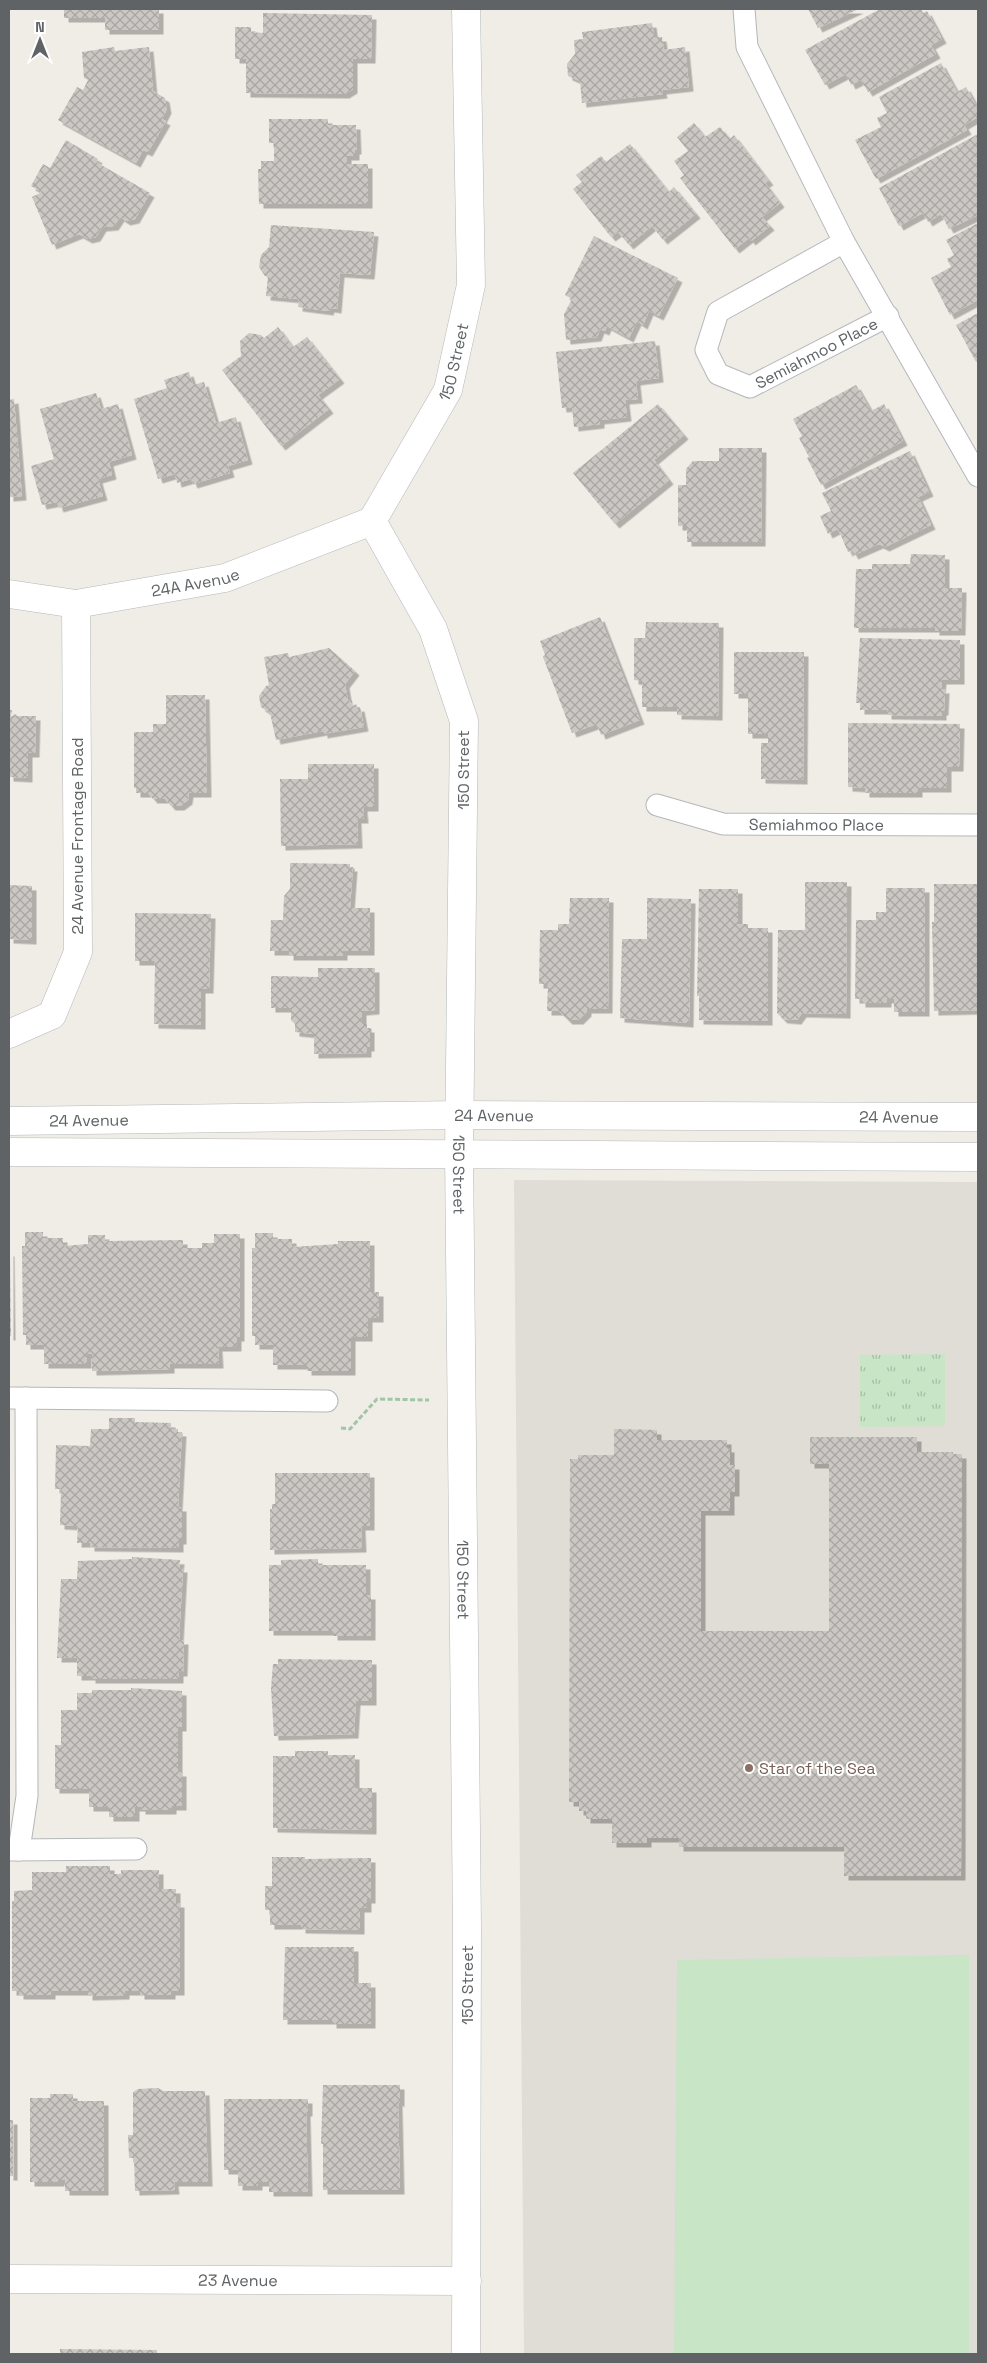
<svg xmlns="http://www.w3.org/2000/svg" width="987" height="2363" viewBox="0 0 987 2363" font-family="'Space Grotesk',sans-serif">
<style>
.education{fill:#e0dcd6}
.park{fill:url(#park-tufts)}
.pitch{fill:#c8e5c6}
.building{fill:url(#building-cross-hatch);filter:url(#shadow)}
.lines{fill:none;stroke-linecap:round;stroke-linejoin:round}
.service-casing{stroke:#b4b7bb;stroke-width:23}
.minor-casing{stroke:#b4b7bb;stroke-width:29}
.secondary-casing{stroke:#b4b7bb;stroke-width:29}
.path{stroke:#a0c6a8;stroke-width:3;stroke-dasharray:5 2.5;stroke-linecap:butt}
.service{stroke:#fff;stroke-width:21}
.minor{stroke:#fff;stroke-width:28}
.secondary{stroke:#fff;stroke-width:28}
.education-dot{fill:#8d6e63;stroke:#fff;stroke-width:2}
.labels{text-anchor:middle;stroke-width:4;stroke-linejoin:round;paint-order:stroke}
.street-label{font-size:16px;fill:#5f6366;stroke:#fff}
.education-label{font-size:16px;fill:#785e54;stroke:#fff;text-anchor:start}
</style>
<defs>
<pattern id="park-tufts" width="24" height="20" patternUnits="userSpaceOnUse" patternTransform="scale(1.25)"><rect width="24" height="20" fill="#c8e5c6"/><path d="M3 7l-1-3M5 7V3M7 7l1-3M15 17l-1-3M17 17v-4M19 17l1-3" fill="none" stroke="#a6bda5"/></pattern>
<pattern id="building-cross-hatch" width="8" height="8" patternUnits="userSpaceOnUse" patternTransform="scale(1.25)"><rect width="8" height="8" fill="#cbc8c4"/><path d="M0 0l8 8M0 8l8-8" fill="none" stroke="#a8a6a3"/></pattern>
<filter id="shadow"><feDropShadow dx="4.5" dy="4.5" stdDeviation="0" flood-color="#0004"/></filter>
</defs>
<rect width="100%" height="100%" fill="#f0ede7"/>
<path class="education" d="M514,1180L978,1182V2354H524Z"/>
<path class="park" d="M945,1354V1426L860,1427V1355Z"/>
<path class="pitch" d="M969,1955V2354H674L677,1960Z"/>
<path class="building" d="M64,9H159V30H105V18H64Z
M808,9H859L818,28Z
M880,9H921L923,13L927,11L942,39L931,45L936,54L868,92L861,80L851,85L846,74L825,85L805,50Z
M263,13L372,15L371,59H353V89L345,94L246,93V59H235V27H251V32L263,33Z
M652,23L654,37H662L664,50L685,47L689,87L662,90L663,94L582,103L580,81L568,76L567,64L575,54L574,40L583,39L582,32Z
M114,47L115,51L149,47L153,91L165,98L167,109L162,119L166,121L148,152L143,150L136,163L58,120L77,87L83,90L88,80L84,78L82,52Z
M941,63L957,92L966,87L978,109V117L964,125L967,130L876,179L855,140L881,127L877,118L887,113L879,97Z
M269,119H328V125H356L357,150H355V156H347V164H368V204H259L258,169H261V161H274V143H269Z
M694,123L705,137L720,127L730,139L734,135L769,181L765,183L780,203L762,217L770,226L751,241L749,238L735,249L680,178L684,175L674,161L688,151L677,137Z
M978,134V215L949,229L941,214L928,222L923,213L899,226L879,188Z
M66,140L98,159L96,162L150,193L135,219L126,221L120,217L114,226L102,227L96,237L88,239L79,234L52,245L32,197L42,192L31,186L43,164L50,168Z
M630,144L669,192L674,187L696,214L663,240L652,226L629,245L618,232L611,237L573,189L582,182L576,175L601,156L606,162Z
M978,223V300L950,315L931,278L951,267L947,259L954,255L946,240Z
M271,225L374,232L370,275L340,273L337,309L330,308L329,311L298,307L299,299L266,296L268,276H265L259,267L261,255L269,247Z
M594,236L678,278L659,316L649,311L643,325L637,321L629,338L607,326L605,331L600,329L597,337L566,340L564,314L572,299L565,295Z
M978,313V361L976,362L956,325Z
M278,327L293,347L307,337L340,379L318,395L329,409L281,446L222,370L241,356L240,341L249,333L261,335L264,338Z
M655,341L659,378L636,381L638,399L625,400L627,417L600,420V424L574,427L572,407L562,408L556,352Z
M189,372L193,385L204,382L216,423L236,417L248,460L228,466L230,473L193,484L191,479L177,483L175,474L158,479L134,399L167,388L164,380Z
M856,385L871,411L884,404L903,441L821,485L807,458L809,457L799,438L802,436L793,419Z
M96,393L101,409L118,404L132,455L109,462L112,475L98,479L103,496L59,508L57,502L42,505L31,466L54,459L40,409Z
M14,399L22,496L9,497V400Z
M658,404L684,435L654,460L669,480L615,524L573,473Z
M719,448H762L761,542H687V526H678V485H686V469L693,461H719Z
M910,451L929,492L918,497L931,525L885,547L879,544L854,555L851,550L848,552L838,529L828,534L820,516L831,511L822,493Z
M911,554L945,555V588H962L961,631H935V628H854L856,569H872V564H910Z
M600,617L640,720L601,735L597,724L572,733L543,657L545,655L540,641Z
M646,622L719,623L718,716L677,715V707H642V681L634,680V638H645Z
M860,638L960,640V680H942L941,689H945L944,711H942V716L887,715V710H860V703H856Z
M329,648L355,671L345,684L348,701L352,700L353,708L360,707L364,727L323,734V731L276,740L270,713L261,707L259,696L266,686L269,685L264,657L288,653L289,657Z
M734,652H804L803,780L761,779V743H768V734H748V694H734Z
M166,695H205L207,793H189L188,800L180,806H171L165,799H153L148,793H136V788H134V732H153V724H166Z
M9,710H12L11,716H36L35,753H28V778L9,777Z
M848,723L960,724L959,767H947V788H918V793H865V788L848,787Z
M308,764H374V807H363L364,819H357L358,844L281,846L280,779H308Z
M290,863L350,864V867H353L350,908H370V951H343V956H289V951H270L271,920H283L284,896L290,889Z
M805,882H847L846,1014L802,1013L797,1020L783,1019L777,1013L778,930H805Z
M934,884H977L978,1010L934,1011L932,922H934Z
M9,885L32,886V940L9,939Z
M886,888H925V1012H894V999H887V1003H861V999H855L856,920H876V912H886Z
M699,889H738V924H748V928H768V1021L699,1020V996H697Z
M570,898H609L608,1009H587V1012L579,1020H568L559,1011H547L548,984H539L540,930H558V924H569Z
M647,898L691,899L689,1023L620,1018L622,939H647Z
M135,913L211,914L209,989H201V1025L154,1024L155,961H135Z
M318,968H375V1010L362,1011V1024H367V1028H370V1047H367V1053L314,1054V1034L295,1032V1024L291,1020V1008H271V976L318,977Z
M25,1232H43V1238H63V1246L88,1244V1235H105V1241L183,1240V1248H202V1243H214V1234H240V1337H237V1347H218L219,1364H170V1369L92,1371V1354H87V1364H44V1345H26V1335H23L22,1246H25Z
M255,1233H273V1239H292V1247L338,1244V1241H370V1292H379V1318H368V1337H351V1371H307V1365H273V1345H255V1336H252V1248H255Z
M9,1252H10L11,1336H9Z
M109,1418H135V1422L171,1423V1429H178V1432H182L178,1507H182V1540H179V1548L90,1547V1543H77L78,1526L60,1525L61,1489H55L56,1445L90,1446L91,1429H109Z
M614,1429L657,1430V1440H727V1448H730V1465H735V1492H730V1511H701V1631H829V1464H810V1437H917V1452H953V1454H962L961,1876H844V1847H679V1838H647V1843H612V1819H586V1811H579V1802H569L570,1459H578V1455H614Z
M275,1473H370V1526H361L362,1548L270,1550V1509H272V1504H275Z
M132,1557L180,1560L179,1568H183L179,1640H184L183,1672H179V1679H91V1676H77V1658H57L61,1579H77L78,1561L132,1559Z
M318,1559V1565H366V1595H371V1636H333V1631H269V1565H281V1560Z
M278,1659L372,1660V1701H356L354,1734L274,1736L271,1688L273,1664H278Z
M131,1688L182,1691V1727H178V1772H182V1806H172V1810H141V1807H135V1817H109V1807H89V1789H55V1745H61V1710H77V1693H92V1690H131Z
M295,1751H328V1755H355V1788H372V1830L273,1828V1756H295Z
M272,1857H305V1859L371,1858V1899H367V1908H360V1930L301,1929V1925H270V1910H265V1886H272Z
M66,1866H110V1874H121V1870H159V1889H176V1903H180V1991H171V1995H140V1991H125V1995L88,1996V1991H51V1995H19V1991H12V1901H14V1891L32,1890V1872H66Z
M285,1947H354V1983H371V2024H332V2020H283Z
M323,2085H400V2103L398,2101L400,2190H323V2144H321Z
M158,2088L163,2091H205L208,2182H174L175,2190L135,2191L134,2158H129L128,2135H133V2092L138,2089Z
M50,2094H73V2101H104V2191H65V2180H60V2182H30V2098H50Z
M224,2099H308V2112H306L308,2192H269V2182H258V2186H238V2170H224Z
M9,2120H13V2176H9Z
M60,2349L157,2350V2354H60Z"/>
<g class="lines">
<defs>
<g id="service">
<path d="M744,9L747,47L844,242L978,476"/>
<path id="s1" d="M844,242L718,312L706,350L718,374L750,387L888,316"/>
<path id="s2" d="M657,805L723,824L978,825"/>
<path d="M9,1398L327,1401"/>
<path d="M9,1850L136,1849"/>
<path d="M19,1850L27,1796L26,1398"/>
</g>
<g id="minor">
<path id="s3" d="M372,521L433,629L464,721L459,1154L467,1927L466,2354"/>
<path id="s4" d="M372,521L448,390L471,285L466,9"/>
<path id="s5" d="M9,594L76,604L225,578L372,521"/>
<path d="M9,1034L52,1015L78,952L76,604"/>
<path id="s6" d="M9,2279L467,2281"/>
</g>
<g id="secondary">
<path id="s7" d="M9,1121L461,1115L978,1117"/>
<path d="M9,1152L978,1157"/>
</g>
</defs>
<use href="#service" class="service-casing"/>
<use href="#minor" class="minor-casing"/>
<use href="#secondary" class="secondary-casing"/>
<path class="path" d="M341,1428L350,1429L377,1399L429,1400"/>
<use href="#service" class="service"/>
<use href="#minor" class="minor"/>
<use href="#secondary" class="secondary"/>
</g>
<circle class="education-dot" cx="749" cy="1768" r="5"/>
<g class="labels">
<g class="street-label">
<text dy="6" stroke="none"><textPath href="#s1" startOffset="320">Semiahmoo Place</textPath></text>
<text dy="6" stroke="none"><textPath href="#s4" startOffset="180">150 Street</textPath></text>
<text dy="6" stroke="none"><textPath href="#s5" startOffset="189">24A Avenue</textPath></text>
<text transform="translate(463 770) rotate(-90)" y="6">150 Street</text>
<text dy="6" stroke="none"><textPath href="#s2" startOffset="162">Semiahmoo Place</textPath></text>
<text transform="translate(77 836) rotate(-90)" y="6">24 Avenue Frontage Road</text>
<text dy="6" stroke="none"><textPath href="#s7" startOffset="485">24 Avenue</textPath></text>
<text dy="6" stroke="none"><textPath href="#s7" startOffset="890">24 Avenue</textPath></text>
<text dy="6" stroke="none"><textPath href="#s7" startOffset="80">24 Avenue</textPath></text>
<text dy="6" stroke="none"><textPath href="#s3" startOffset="675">150 Street</textPath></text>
<text dy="6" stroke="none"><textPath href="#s3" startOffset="1080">150 Street</textPath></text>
<text transform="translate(467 1985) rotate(-90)" y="6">150 Street</text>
<text dy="6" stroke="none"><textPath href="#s6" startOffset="229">23 Avenue</textPath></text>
</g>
<g class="education-label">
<text x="759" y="1774">Star of the Sea</text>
</g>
</g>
<rect width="987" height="2363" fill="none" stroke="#5f6366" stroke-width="20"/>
<g transform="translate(40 40)" stroke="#ffffff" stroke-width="4" paint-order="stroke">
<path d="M0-4L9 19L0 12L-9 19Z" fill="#5f6366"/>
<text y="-8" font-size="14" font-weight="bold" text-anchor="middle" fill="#5f6366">N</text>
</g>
</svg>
